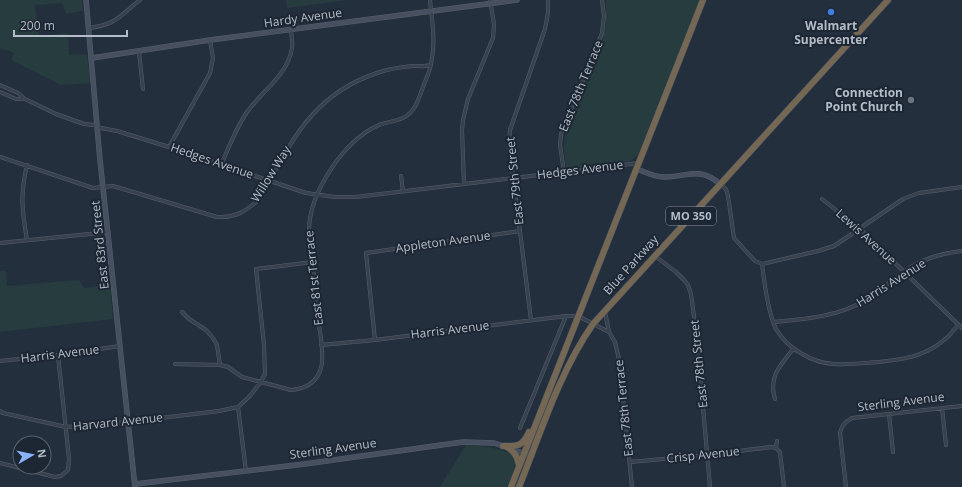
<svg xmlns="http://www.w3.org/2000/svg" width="962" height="487" viewBox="0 0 962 487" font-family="'Open Sans',sans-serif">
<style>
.green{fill:#263c3f}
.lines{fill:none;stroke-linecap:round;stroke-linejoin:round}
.street-casing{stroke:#565f6c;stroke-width:4}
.secondary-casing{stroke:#565f6c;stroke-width:5.5}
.highway-casing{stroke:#434c59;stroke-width:7}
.street{stroke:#38414e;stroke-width:3}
.secondary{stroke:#465061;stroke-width:4.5}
.highway{stroke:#746855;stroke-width:6}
.shop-dot{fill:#3f7fe0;stroke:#1d2633;stroke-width:1.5}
.worship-dot{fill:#6b7280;stroke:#1d2633;stroke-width:1.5}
.labels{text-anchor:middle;stroke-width:4;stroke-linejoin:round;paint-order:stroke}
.shield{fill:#1d2633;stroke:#878f9c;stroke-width:1}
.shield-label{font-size:11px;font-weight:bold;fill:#b4bcc9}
.street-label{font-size:12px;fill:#b4bcc9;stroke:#1d2633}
.poi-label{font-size:12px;font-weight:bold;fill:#b4bcc9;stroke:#1d2633}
</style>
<rect width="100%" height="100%" fill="#242f3e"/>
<path class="green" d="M0,0H82L83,11L66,14L62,3L35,5L39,36L68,33L69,55L87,54L90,83L61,85L11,60L14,53L0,48Z
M286,0H348L287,8Z
M606,0H698L699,2L638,155L630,161L568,169L566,167L564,149L565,138L570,118L601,44L606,23Z
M0,271H6L7,286L79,280L84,288L110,285L113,319L0,332Z
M466,445C476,444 513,449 515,460C516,469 510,479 506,487H440Z"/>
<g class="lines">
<defs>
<path id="street" d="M89,28C118,24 119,16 140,0
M139,52L143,89
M0,85L18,93L25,99L56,114L84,124L94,125L101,128L117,131L169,147L306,193L335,197H356L639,163
M0,92L16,99H25
M169,147L210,73L213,58L210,40
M0,157L93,188L113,186L217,217C235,218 247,211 259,199C291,143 311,95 377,73C388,69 401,67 413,66C419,66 425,67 431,65
M27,165C20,194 22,211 27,240
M221,165C229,147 236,128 247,112C262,91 288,75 292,48C293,42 291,35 291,30
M564,172L560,145L561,134L602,33L604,16L602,0
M401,176L403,191
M464,184L462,130L463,120L468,99L493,38L494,24L490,0
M720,184L726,189L728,196L734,238L755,261L762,264
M822,199L860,229L962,328
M0,243L109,232
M366,253L520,231
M366,253L375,340
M655,256L676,272L684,280L688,285L691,294L697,339L710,487
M762,264C764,281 768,313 776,329C787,348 812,363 834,364C849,365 864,363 879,362C896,360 914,358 929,350C936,347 943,341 949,336C952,332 955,328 959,325
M762,264L818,251L834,246L903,199L919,193L962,187
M182,312L189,319L206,330L213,338L217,345L220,365
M605,312L609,332L615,342L619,359L632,487
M531,320L509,143L510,130L545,29L548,13V0
M773,322C797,320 830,317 852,307C874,297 892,279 913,266C927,257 945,253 962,251
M321,345L375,340L566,316H578L609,332
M0,361L58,355L120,346
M175,364L220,365L228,367L242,377L291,390C304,389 315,384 320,371C325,360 321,337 319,325C316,294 313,263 309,233C308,194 343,141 379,125C390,121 404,121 412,111C418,104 420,95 423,87C426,79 430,71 431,64C436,42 432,21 430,0
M775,399C768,376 781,365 794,348
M238,407L246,471
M942,408L946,445
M0,411L3,413L66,427L128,422L219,411L238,407L250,396L260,383L265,374L264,345L256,269L313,262
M889,414L893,452
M520,428L566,316
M776,448L780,452L784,487
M776,448L777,441
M630,462L707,455L771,447L776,448
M0,463L55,477L61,476L68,470L69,459L58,355
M846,487L840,433C842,425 845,422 852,418L962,406"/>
<path id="secondary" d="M86,0L100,160L135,487
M92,58L210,40L517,0
M637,169C645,172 654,177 664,177C688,177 699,166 720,184
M135,484L305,464L463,442L494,443L532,456"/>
<path id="highway" d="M503,446C518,446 522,447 529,432
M505,446C514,451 517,455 519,465
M511,487L703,0
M519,487C541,432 559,373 593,324L888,0"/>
</defs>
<use href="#street" class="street-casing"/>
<use href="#secondary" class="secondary-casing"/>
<use href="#highway" class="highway-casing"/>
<use href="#street" class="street"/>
<use href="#secondary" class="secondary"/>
<use href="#highway" class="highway"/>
</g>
<circle class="shop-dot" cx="831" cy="12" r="4"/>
<circle class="worship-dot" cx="911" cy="100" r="4"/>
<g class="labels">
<rect class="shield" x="666" y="207" width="50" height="18" rx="3"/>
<g class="shield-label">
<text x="691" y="220">MO 350</text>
</g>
<g class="street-label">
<text transform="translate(303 18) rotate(-8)" y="4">Hardy Avenue</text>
<text transform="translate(581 86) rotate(-68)" y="4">East 78th Terrace</text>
<text transform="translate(212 161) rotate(19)" y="4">Hedges Avenue</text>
<text transform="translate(580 170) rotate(-7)" y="4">Hedges Avenue</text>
<text transform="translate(271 174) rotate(-58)" y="4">Willow Way</text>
<text transform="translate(515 181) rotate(-96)" y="4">East 79th Street</text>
<text transform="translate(866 237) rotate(42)" y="4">Lewis Avenue</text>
<text transform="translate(443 242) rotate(-8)" y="4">Appleton Avenue</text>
<text transform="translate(100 245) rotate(-96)" y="4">East 83rd Street</text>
<text transform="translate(631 265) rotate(-48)" y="4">Blue Parkway</text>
<text transform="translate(314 278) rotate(-96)" y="4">East 81st Terrace</text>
<text transform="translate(891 283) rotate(-32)" y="4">Harris Avenue</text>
<text transform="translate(450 330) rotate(-7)" y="4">Harris Avenue</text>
<text transform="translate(60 354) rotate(-7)" y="4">Harris Avenue</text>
<text transform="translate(699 364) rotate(-96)" y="4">East 78th Street</text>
<text transform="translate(901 402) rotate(-7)" y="4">Sterling Avenue</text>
<text transform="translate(624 408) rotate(-96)" y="4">East 78th Terrace</text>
<text transform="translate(118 422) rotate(-6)" y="4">Harvard Avenue</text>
<text transform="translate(333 449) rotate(-8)" y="4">Sterling Avenue</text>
<text transform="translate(703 455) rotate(-6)" y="4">Crisp Avenue</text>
</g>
<g class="poi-label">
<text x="831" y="30">Walmart<tspan x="831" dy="14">Supercenter</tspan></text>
<text x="903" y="97" text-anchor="end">Connection<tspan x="903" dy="14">Point Church</tspan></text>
</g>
</g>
<g transform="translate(32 455) rotate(81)"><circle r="19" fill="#1d2633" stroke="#59626f"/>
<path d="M0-3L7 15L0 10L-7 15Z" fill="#8ab4f8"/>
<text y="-6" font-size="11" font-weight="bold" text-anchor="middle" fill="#b4bcc9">N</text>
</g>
<path d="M14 30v6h113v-6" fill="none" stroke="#b4bcc9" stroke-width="2"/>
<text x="20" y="30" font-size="12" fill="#b4bcc9" stroke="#1d2633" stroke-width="3" paint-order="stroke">200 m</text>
</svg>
